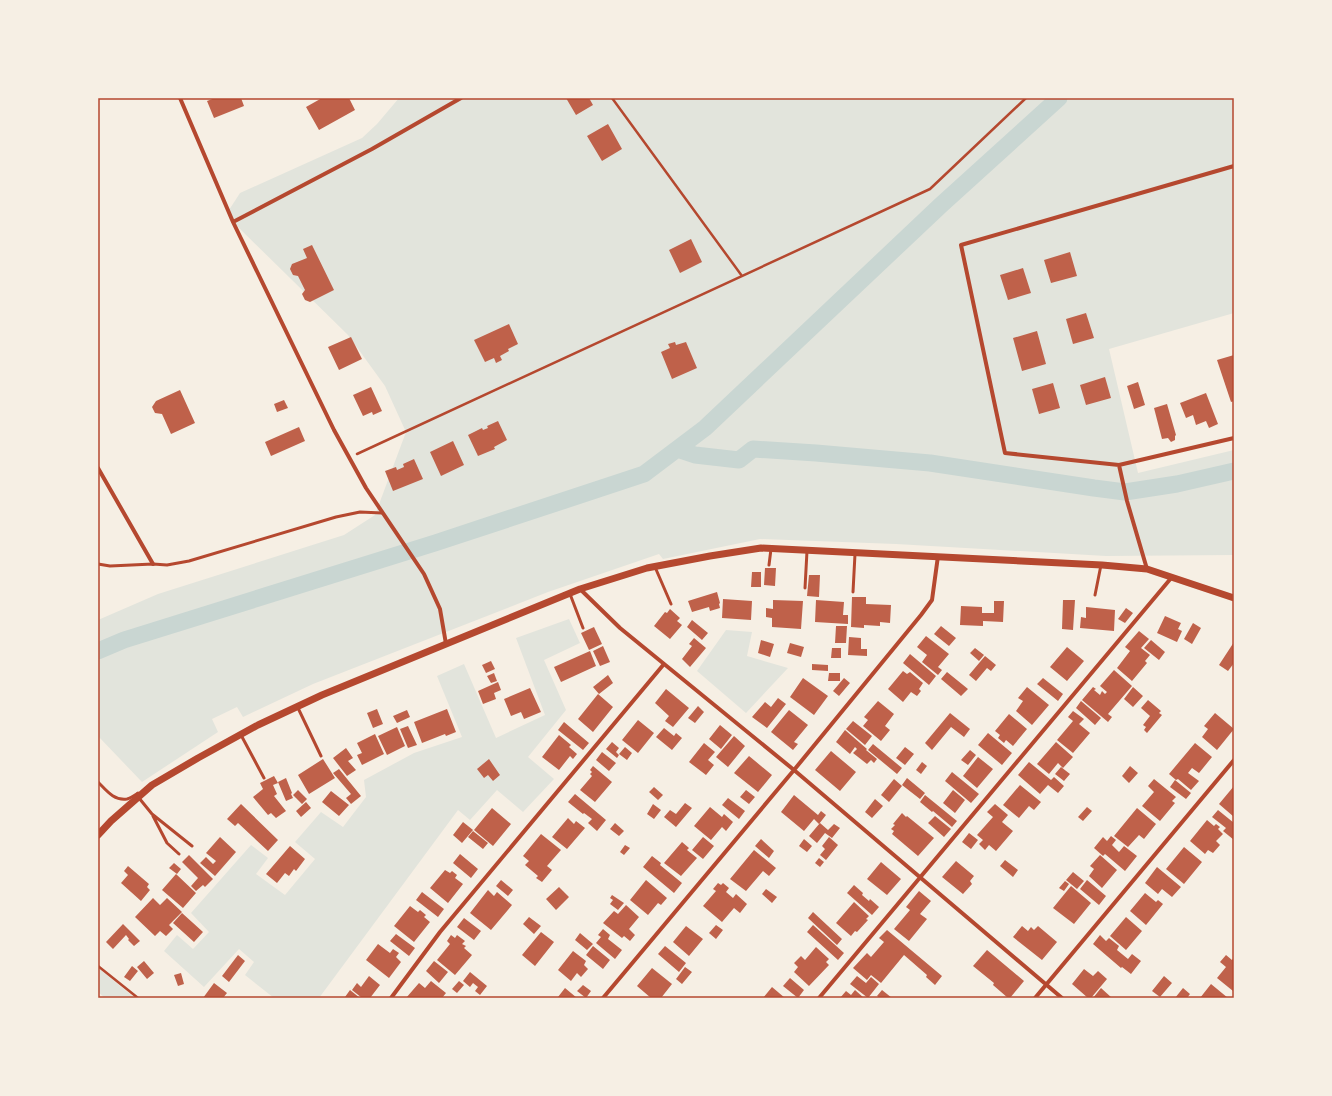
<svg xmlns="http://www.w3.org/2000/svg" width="1332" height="1096" viewBox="0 0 1332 1096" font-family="'Alegreya Sans',sans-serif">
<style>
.green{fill:#e2e4dc}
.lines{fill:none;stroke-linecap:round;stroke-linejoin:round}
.canal{stroke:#c9d6d2;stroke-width:17}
.building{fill:#bf614a}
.path{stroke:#b5482f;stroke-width:2.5}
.service{stroke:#b5482f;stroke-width:3}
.minor{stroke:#b5482f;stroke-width:4}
.tertiary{stroke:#b5482f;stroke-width:7}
.neatline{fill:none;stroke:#b5482f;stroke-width:1.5}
</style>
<rect width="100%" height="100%" fill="#f6efe4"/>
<path class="green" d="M399,98H1234V313L1109,349L1138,473L1234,450V555L1106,556L896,544L760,539L663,559L659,554L548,592L313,684L243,717L237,707L212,719L218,732L142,782L98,736V620L158,594L344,535L375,515L406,432L385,386L348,335L235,224L229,210L240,193L362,138L377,124Z
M569,619L580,643L544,660L566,710L528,757L554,779L523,812L497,790L470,820L458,810L319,998H274L245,975L254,962L239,949L204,987L164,951L177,935L193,949L209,932L191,913L251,845L268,858L256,874L285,895L315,859L295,842L321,812L343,827L366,797L364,780L414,753L462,737L437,676L464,664L496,738L545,715L516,638Z
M726,630L752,632L747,656L788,668L746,713L697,671Z
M98,968L135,998H105L98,992Z"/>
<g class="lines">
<path class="canal" d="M679,448L680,450L695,455L739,460L753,449L816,453L930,463L1094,488L1125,492L1177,484L1234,471
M98,651L124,640L435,543L644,474L705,428L941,205L1059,98"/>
</g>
<path class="building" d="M215,98H241L244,106L214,118L207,101Z
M322,98H349L355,110L319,130L306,107Z
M566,98H589L593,105L576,115Z
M608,124L622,149L602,161L587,136Z
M691,239L702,262L680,273L669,250Z
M312,245L334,290L310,302L305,300L302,294L305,290L298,276L293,275L290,269L292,264L307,258L303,249Z
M1070,252L1077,276L1051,283L1044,260Z
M1023,268L1031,293L1008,300L1000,275Z
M1086,313L1094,338L1073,344L1066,319Z
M509,324L518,344L508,349L509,351L500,356L502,360L496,363L494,358L485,362L474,340Z
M1037,331L1046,364L1022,371L1013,338Z
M351,337L362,359L339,370L328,347Z
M675,342L676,345L686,342L697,368L672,379L661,352L670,348L668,344Z
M1234,355V401L1231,402L1217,360Z
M1105,377L1111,398L1086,405L1080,385Z
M1138,382L1145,405L1134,409L1127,386Z
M1053,383L1060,408L1039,414L1032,389Z
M371,387L382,411L373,415L372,412L363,416L353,395Z
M180,390L195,423L171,434L162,414L155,413L152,407L156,401Z
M1206,393L1218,424L1209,428L1206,421L1196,425L1193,415L1186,418L1180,403Z
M284,400L288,408L277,412L274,404Z
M1167,404L1176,435L1175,436V440L1171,442L1168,438L1162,439L1154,408Z
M498,421L507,440L494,447L495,449L478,456L468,435L482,428L483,430L488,428L487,426Z
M299,427L305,441L271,456L265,442Z
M453,441L464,465L441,476L430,452Z
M414,459L423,479L393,491L385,471L396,467L397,470L404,467L403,464Z
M765,568H776L775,586L764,585Z
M752,572H761V587H751Z
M809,575H820L819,597L807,596Z
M717,592L720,603L719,604L720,608L710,611L709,607L692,612L688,601Z
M852,597H866V604L891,605L890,623L880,622V626L864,625V628L851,627Z
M723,599L752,601L751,620L722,618Z
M773,600L803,601L801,629L772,627V618L766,617V608L773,609Z
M816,600L844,602L843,615H848V624L815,622Z
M1063,600H1075L1073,630L1062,629Z
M994,601H1004L1003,622L983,621V626L960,625L961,606L982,607V613H994Z
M1086,607L1115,610L1114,631L1080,628L1081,617L1086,618Z
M1126,608L1133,613L1125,623L1118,619Z
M670,609L680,618L677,621L682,625L670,639L654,626L665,612L667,613Z
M1165,616L1181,623L1178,629L1182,631L1177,642L1157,633Z
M692,620L708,633L702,640L687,627Z
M1193,623L1201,628L1192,644L1184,639Z
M836,626H847L846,643H835Z
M941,626L956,638L949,646L934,634Z
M594,627L602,644L589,650L581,633Z
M1139,631L1149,639L1141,648L1150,655L1145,661L1147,663L1132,681L1117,668L1130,651L1125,647Z
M926,636L949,654L938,667L942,670L938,675L922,662L927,655L917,647Z
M849,637L861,638V649H867V656L848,655Z
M694,638L706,648L690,667L682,659L692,646L689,644Z
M761,640L774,644L770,657L758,653Z
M1151,640L1165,652L1159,660L1144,648Z
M1234,642V663L1228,671L1219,665Z
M790,643L804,647L801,657L787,653Z
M603,646L610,662L600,666L593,651Z
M1067,647L1084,661L1067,681L1050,667Z
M832,648H841V658H831Z
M975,648L984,655L979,661L970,653Z
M590,651L596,666L561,682L554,667Z
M910,654L936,676L929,685L903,663Z
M985,656L996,665L991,671L987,668L976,681L969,675Z
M491,661L495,669L486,673L482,665Z
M812,664L828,665V671L812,670Z
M1114,670L1132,686L1108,714L1112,717L1108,722L1082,700L1093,687L1096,689L1094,690L1100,695L1102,691L1105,694L1107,692L1100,686Z
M903,671L907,674L910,672L923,683L919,689L921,691L917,696L911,692L903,702L888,689Z
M947,672L968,689L961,696L941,679Z
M494,673L497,681L491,683L487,676Z
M829,673H840V681H828Z
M608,675L613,683L599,694L593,687Z
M803,678L828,696L814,715L790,697Z
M844,678L850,683L839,696L833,691Z
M1043,678L1063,694L1058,701L1037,684Z
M498,682L501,690L494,693L496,699L483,704L478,691Z
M1027,687L1049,705L1032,725L1016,711L1023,701L1018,698Z
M1133,687L1143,696L1133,707L1124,699Z
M530,688L541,712L524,719L521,712L511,716L504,699Z
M666,689L689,708L673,727L665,721L669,716L655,703Z
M598,694L613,707L593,732L578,719Z
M778,698L786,704L767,728L752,717L765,702L771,707Z
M1148,700L1161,711L1159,713L1162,715L1147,733L1144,730L1146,727L1143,725L1150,716L1141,708Z
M878,701L894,714L885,726L890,730L881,741L863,726L868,720L864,717Z
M1081,701L1101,718L1095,725L1076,708Z
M698,706L704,712L695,723L688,718Z
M377,709L383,724L373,728L367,713Z
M447,709L456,732L446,736L445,734L422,743L414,722Z
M407,710L410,717L397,723L393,716Z
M789,710L808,725L794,742L798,744L793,750L771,732Z
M1073,711L1084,719L1079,724L1090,733L1073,753L1057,740L1073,721L1068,717Z
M950,713L970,729L964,737L951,727L932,750L925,743Z
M1215,713L1234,729L1217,750L1202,737L1208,729L1204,726Z
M1009,714L1027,729L1013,746L1006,740L1004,743L998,738L1000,735L995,731Z
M638,720L654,733L638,753L622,740Z
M853,721L872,736L865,745L846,729Z
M564,722L589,743L583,750L558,730Z
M720,725L732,735L721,749L709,739Z
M408,726L417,745L408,748L400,729Z
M397,727L405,746L387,755L378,736Z
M664,728L674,736L676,733L682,738L672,750L656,737Z
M845,730L867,749L866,750L877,759L874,763L871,760L867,764L853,753L857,749L855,747L850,754L836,742Z
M988,733L1012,753L1002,765L978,745Z
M375,734L384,754L362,765L357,755L362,753L357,743Z
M559,735L571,745L569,747L577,754L573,759L570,756L559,770L542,757Z
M734,736L745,746L728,767L716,757Z
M612,742L619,748L616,752L619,755L617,758L606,749Z
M1056,742L1073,757L1063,768L1058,763L1049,774L1037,764Z
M704,743L715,752L708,760L714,765L706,775L689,762Z
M1195,743L1212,757L1199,773L1192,768L1188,773L1199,781L1191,790L1178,779L1176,780L1169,774Z
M873,744L902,768L897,774L868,750Z
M625,747L632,753L627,760L619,754Z
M905,747L914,754L905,765L896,758Z
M346,748L353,758L348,761L356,770L347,776L333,758Z
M970,750L976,755L968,765L961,760Z
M831,751L856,772L840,791L815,770Z
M602,752L616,763L609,771L596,760Z
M749,756L772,775L758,792L734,773Z
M978,757L993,769L977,788L963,776Z
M323,759L335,778L309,794L298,775Z
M489,759L500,775L493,781L488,775L484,778L477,769Z
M922,762L927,766L921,774L916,770Z
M1029,762L1051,780L1054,777L1064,786L1058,793L1048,785L1040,794L1018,775Z
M593,766L612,782L595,802L580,790L592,776L590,774L592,772L590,770Z
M1130,766L1138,773L1129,783L1122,776Z
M1061,767L1070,774L1064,781L1055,774Z
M339,769L361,796L351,804L346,798L351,794L333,773Z
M952,772L979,794L971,803L945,781Z
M274,776L278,783L273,785L277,794L274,796L286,811L276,818L271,813L268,815L253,797L263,789L260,783Z
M286,778L292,793L291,794L293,798L286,801L278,782Z
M907,778L925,793L920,799L902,785Z
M894,779L902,786L889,802L881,795Z
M1154,779L1176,797L1172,801L1175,803L1160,821L1142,806L1154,792L1148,786Z
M1175,780L1191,793L1186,799L1170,787Z
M1020,785L1041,802L1034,810L1029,806L1019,818L1003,805Z
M1234,786V817L1219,804Z
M654,787L663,795L658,800L649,792Z
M298,790L307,799L302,804L293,795Z
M746,790L755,797L749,804L740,797Z
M953,790L965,800L955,813L943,803Z
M331,791L349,805L339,816L322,802Z
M575,794L606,820L597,831L588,823L592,819L584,813L583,814L568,802Z
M794,795L818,815L821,811L826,815L819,824L814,819L804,831L781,812Z
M925,795L957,821L952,827L933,811L932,812L920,802Z
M728,798L745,811L739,819L722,805Z
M875,799L883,806L872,818L865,812Z
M306,802L311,808L301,817L296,811Z
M685,803L692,808L676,827L664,817L670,810L676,814Z
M241,804L278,840L268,851L238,823L235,826L227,819Z
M653,804L661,810L654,819L647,814Z
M995,804L1008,815L1002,822L1013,831L996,851L989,845L985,850L979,844L983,840L977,835L993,817L987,812Z
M710,807L722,817L724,814L733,822L726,831L722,827L711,840L694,826Z
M1087,807L1092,811L1083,821L1078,817Z
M492,808L511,824L493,846L474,830Z
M1137,808L1156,824L1144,839L1139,835L1128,847L1114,836Z
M1218,810L1234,823V840L1223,831L1226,828L1212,817Z
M902,813L906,817L907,816L934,838L918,856L892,834L894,831L891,829L895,825L893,824Z
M935,816L951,829L944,837L928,823Z
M568,818L574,824L576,821L585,828L567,849L552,837Z
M1207,820L1214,826L1216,824L1220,827L1218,829L1223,834L1216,841L1220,845L1213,853L1208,850L1205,854L1190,841Z
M463,822L473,830L462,843L453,835Z
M615,823L624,831L619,836L610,829Z
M820,823L828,830L834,824L840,828L832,838L825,833L817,843L809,836Z
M473,831L488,843L483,849L468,837Z
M969,833L978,840L971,849L962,842Z
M541,834L561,850L547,866L552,870L542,882L536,878L538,876L525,865L529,861L523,856Z
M1111,836L1116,840L1112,845L1119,852L1124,846L1137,856L1125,871L1105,854L1103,856L1094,848L1103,837L1107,841Z
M220,837L236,852L215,876L200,863L206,857L213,864L216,861L206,853Z
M703,837L714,846L703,859L692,850Z
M829,837L838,845L826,860L820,855L825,849L822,846Z
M761,839L774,851L769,858L755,846Z
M804,839L812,846L807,852L799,846Z
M682,842L689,848L687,850L697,858L681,876L664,863Z
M625,845L630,848L624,855L620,852Z
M290,846L305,859L296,871L294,869L289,876L285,873L277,883L266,874Z
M1184,847L1202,862L1184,884L1166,869Z
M754,850L776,868L769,876L763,871L746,891L730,879Z
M460,854L478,869L471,878L453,863Z
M189,855L213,879L205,887L203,885L196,891L191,886L198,878L182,862Z
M1100,855L1117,870L1102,888L1089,876L1094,869L1090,866Z
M652,856L661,863L660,865L682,883L674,893L643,867Z
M819,858L824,862L820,867L815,863Z
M1005,860L1018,870L1013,877L1000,866Z
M956,861L974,876L970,881L972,884L963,894L942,877Z
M881,862L901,879L887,895L867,879Z
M174,863L181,869L177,874L169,868Z
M128,866L149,884L147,887L150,890L141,901L121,883L128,875L124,871Z
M1157,867L1181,887L1172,897L1162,889L1158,894L1145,883Z
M445,870L450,873L452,871L457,875L455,878L463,884L448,903L430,888Z
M1073,872L1084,881L1077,889L1066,880Z
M176,874L196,893L183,908L162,890Z
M501,880L513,890L508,896L496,886Z
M646,880L667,898L661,905L658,903L648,915L630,900Z
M1087,880L1106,896L1099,905L1080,889Z
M1065,881L1069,884L1064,891L1059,888Z
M718,883L721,885L723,883L729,888L726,892L733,898L736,894L747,904L740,913L734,908L722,922L703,906L716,891L713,889Z
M854,885L863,893L862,895L869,901L870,899L879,907L872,915L847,893Z
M1071,886L1091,903L1074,924L1053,908Z
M559,887L569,897L556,910L546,899Z
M766,889L777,897L772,903L762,894Z
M488,890L494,896L497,892L512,905L491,930L470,913Z
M919,891L931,901L920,914L927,919L909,941L894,929L910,910L906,907Z
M422,892L444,909L438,917L416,900Z
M1145,893L1156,902L1158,900L1163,904L1146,925L1130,911Z
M612,895L624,903L618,910L610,904L613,900L610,898Z
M153,898L160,905L167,898L182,912L169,925L173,929L166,936L160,931L155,936L135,917Z
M854,902L869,916L866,919L868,920L857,932L855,931L851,936L836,923Z
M626,905L639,917L629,929L635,935L630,941L624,936L622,938L603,923L614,911L618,914Z
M410,906L418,912L420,910L426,915L424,917L430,922L414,942L394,926Z
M813,912L842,939L837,945L808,918Z
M182,913L203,932L194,942L173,923Z
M529,917L541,926L534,934L523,924Z
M1126,917L1142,931L1126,950L1110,936Z
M464,918L481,931L474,940L457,927Z
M123,924L140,941L134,946L128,940L129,939L126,935L113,949L106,942Z
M716,925L723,930L716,939L709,933Z
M813,925L844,953L838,960L807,932Z
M686,926L703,939L689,956L673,942Z
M1022,926L1028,931L1031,927L1034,930L1038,926L1057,942L1042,960L1013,937Z
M603,929L610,935L608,939L622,950L615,959L596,943L601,937L598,935Z
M887,930L942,976L935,985L926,977L927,975L904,955L881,983L871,975L867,980L853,968L867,953L871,957L884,942L879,938Z
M541,932L554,942L535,966L522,955Z
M580,933L593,944L587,950L575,940Z
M396,934L415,948L409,956L390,941Z
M451,935L455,938L457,935L465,941L462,944L466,946L464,948L472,955L455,975L437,960L450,944L447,941Z
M1100,935L1106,941L1109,938L1119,946L1117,950L1128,959L1132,954L1141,961L1131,974L1122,967L1121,968L1093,944Z
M378,944L390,953L393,949L399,953L396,957L401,962L389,978L366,960Z
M593,946L610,960L603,969L586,955Z
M665,946L686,963L679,972L658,954Z
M816,947L829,959L826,962L829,965L809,986L794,972L798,967L794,963L801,956L805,960Z
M987,950L1024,981L1010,998H1008L993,985L994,983L973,966Z
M573,951L586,961L584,965L588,969L581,977L577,973L571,981L558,970Z
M238,955L245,961L229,982L222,976Z
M1226,955L1232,960L1234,957L1233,991L1217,978L1226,967L1220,962Z
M144,961L154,973L147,979L137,967Z
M434,961L448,972L439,983L426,971Z
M132,966L138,971L130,981L124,977Z
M685,967L692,972L682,984L676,979Z
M652,968L672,984L661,998H651L637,986Z
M1084,969L1093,976L1098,971L1107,979L1091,998H1088L1072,984Z
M470,972L487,986L480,995L475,991L478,987L473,983L470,987L463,981Z
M181,973L184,984L178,986L174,975Z
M369,976L380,985L370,998H362L352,990L357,983L361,987Z
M857,976L866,983L871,977L879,984L868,998L850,984Z
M1164,976L1172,983L1160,997L1152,991Z
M790,978L804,990L798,998L783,986Z
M431,981L446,993L442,998H406L419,983L425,988Z
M459,981L464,985L457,993L452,989Z
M214,983L227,993L223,998H203Z
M1211,984L1228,998H1200Z
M583,985L591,991L586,998L577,991Z
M772,987L785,998H763Z
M565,988L577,998H559L558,997Z
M1101,988L1112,998H1093Z
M1183,988L1190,994L1187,998H1175Z
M350,990L360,998H347L345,997Z
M855,990L864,998H840L846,991L851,995Z
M882,990L892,998H880L877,996Z"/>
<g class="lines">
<path class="path" d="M612,98L742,276
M357,454L930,189L1026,98
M98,966L138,998"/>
<path class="service" d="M98,564L110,566L153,564L167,565L189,561L336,517L360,512L382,513
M769,565L771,549
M655,567L671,604
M805,588L807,551
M853,592L855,554
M570,594L583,628
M1095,595L1101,565
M298,708L321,756
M241,735L264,778
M98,782C106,790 114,801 127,799C131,798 135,795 138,793
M139,798L152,814L192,846
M153,816L167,843L179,854"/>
<path class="minor" d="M180,98L233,222L334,430L366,488L424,574L440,609L446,644
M233,222L372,149L461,98
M1119,465L1005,453L961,245L1234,166
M98,468L153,564
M1147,569L1127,501L1119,465L1234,438
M580,589L620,628L794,770L1062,998
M391,998L440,932L664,664
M603,998L794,770L921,615L932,600L938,556
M819,998L1172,577
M1035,998L1234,760"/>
<path class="tertiary" d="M98,835L111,821L152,785L198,758L258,725L322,695L580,589L647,568L710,556L761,548L1102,565L1147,569L1234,598"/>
</g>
<rect width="1332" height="1096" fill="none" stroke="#f6efe4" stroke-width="198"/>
<rect x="99" y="99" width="1134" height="898" class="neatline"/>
</svg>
